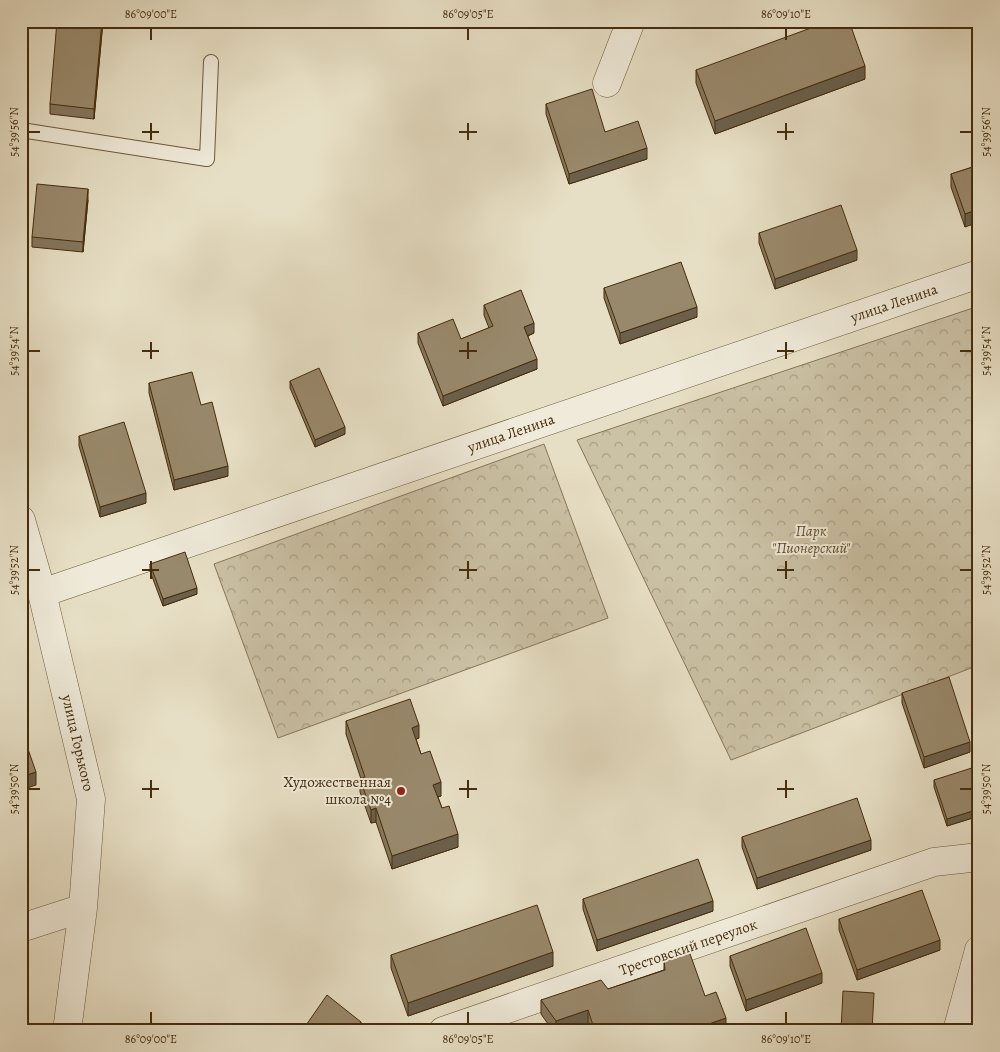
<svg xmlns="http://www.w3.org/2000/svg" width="1000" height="1052" viewBox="0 0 1000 1052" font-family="Alegreya,serif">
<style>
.park{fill:url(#park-crowns);stroke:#887658}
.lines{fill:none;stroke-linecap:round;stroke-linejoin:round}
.service-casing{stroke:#6e593a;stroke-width:16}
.minor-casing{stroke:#6e593a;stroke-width:29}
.tertiary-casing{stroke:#6e593a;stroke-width:29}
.service{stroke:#efead9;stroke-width:14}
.minor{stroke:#efead9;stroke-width:28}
.tertiary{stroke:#efead9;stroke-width:28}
.wall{fill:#84765d;stroke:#452c0b}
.shaded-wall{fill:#6b604c;stroke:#452c0b}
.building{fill:#99896c;stroke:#452c0b}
.ticks{fill:none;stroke:#452c0b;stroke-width:2}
.poi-dot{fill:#8f2418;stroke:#efead9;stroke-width:2}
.labels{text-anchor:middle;stroke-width:4;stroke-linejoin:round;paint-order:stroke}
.street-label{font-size:15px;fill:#452c0b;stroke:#efead9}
.park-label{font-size:15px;font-style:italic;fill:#604a2a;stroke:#efead9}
.poi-label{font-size:15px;fill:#452c0b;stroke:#efead9;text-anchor:end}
.neatline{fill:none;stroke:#452c0b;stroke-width:2}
.ticks-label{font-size:12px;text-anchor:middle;fill:#452c0b}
</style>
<defs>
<pattern id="park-crowns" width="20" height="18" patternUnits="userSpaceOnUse" patternTransform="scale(1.25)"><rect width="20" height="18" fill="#cbc1a5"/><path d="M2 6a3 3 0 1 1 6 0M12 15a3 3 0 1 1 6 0" fill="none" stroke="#a79d85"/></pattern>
</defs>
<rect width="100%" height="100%" fill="#e7dfc5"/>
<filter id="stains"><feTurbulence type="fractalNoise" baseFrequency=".004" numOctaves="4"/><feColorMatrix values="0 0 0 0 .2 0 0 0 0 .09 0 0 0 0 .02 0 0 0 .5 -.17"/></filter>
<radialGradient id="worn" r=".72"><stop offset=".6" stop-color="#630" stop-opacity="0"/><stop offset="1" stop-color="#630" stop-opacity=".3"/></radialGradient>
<path class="park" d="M979,306V665L731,760L577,440Z
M544,444L608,618L278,738L214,564Z"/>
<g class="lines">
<defs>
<path id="service" d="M21,130L207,159L211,62"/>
<path id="minor" d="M607,83L631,21
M42,593L979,274
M443,1031L934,862L979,857
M957,1031L979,950"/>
<path id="tertiary" d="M21,520L42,593L91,799L83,908L67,1031
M21,928L83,908"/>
</defs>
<use href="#service" class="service-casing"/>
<use href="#minor" class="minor-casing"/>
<use href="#tertiary" class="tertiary-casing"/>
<use href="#service" class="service"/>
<use href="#minor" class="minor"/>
<use href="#tertiary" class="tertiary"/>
</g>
<path class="wall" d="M103,21L94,119L50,114V104Z
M696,70L865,79L715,134L696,83Z
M546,104L647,159L569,184L546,114Z
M979,165L965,227L951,187V174Z
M88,200L83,252L32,247V237Z
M759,233L857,260L775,289L759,243Z
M604,288L697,317L620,344L604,298Z
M484,305L534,333L528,336L537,369L443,406L418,343V333L461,339L489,328L484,315Z
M290,381L345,434L315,447L290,388Z
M149,383L228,476L174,490L149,393Z
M79,436L146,503L100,517L79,446Z
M150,564L197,594L163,606L150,571Z
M902,693L970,752L924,768L902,703Z
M346,721L419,738L416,739L421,754L441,796L438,797L442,808L458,847L392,869L376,822L371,823L360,792V779H361L346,734Z
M979,769V816L947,826L934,787V780Z
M742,837L871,850L757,889L742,847Z
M583,899L713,911L597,951L583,909Z
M839,919L940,950L857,980L839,930Z
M391,955L553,966L408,1016L391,968Z
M730,956L822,983L746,1011L730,966Z
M664,959L705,996L726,1031H590L588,1024L567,1031H553L541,1014V1000L608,989L664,970Z"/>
<path class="shaded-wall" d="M102,21H103L94,119V109Z
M865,66V79L715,134V121Z
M647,148V159L569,184V174Z
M88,189V200L83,252V242Z
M979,209V222L965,227V214Z
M857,250V260L775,289V279Z
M697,307V317L620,344V333Z
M534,323V333L524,337V327Z
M537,359V369L443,406V396Z
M345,427V434L315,447V440Z
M228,466V476L174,490V480Z
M146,493V503L100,517V507Z
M197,588V594L163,606V599Z
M419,725V738L412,741V728Z
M970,742V752L924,768V757Z
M36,772V785L21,790V777Z
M441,782V796L433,798V785Z
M376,808V822L371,823V810Z
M979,809V816L947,826V819Z
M458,834V847L392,869V856Z
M871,840V850L757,889V878Z
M713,901V911L597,951V940Z
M940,940V950L857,980V970Z
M553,952V966L408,1016V1003Z
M822,973V983L746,1011V1000Z
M588,1010V1024L567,1031H556V1021Z
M726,1018V1031H689Z
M361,1022V1031H355Z"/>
<path class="building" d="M57,21H102L94,109L50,104Z
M830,21H849L865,66L715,121L696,70Z
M592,89L605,132L638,121L647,148L569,174L546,104Z
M979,165V209L965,214L951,174Z
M37,184L88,189L83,242L32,237Z
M841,205L857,250L775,279L759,233Z
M681,262L697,307L620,333L604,288Z
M521,290L534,323L524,327L537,359L443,396L418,333L453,319L461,339L493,326L484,305Z
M319,368L345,427L315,440L290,381Z
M192,372L201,405L212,402L228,466L174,480L149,383Z
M124,422L146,493L100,507L79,436Z
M185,552L197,588L163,599L150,564Z
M949,677L970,742L924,757L902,693Z
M410,699L419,725L412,728L421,754L430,751L441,782L433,785L442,808L449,806L458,834L392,856L376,808L371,810L360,779L365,777L346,721Z
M21,729L36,772L21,777Z
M978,766L979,769V809L947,819L934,780Z
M857,798L871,840L757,878L742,837Z
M698,859L713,901L597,940L583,899Z
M922,890L940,940L857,970L839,919Z
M537,905L553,952L408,1003L391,955Z
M806,928L822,973L746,1000L730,956Z
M689,951L705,996L716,992L726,1018L689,1031H631V1030L629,1031H595L588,1010L556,1021L541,1000L601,980L608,989L665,970L664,959Z
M843,991L874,993L872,1031H841Z
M327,995L361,1022L355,1031H302Z
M135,1024L173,1031H134Z"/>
<path class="ticks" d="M151,28V40M468,28V40M786,28V40M151,123V140M468,123V140M786,123V140M28,132H40M142,132H159M459,132H477M777,132H794M960,132H972M151,342V359M468,342V359M786,342V359M28,351H40M142,351H159M459,351H477M777,351H794M960,351H972M151,561V579M468,561V579M786,561V579M28,570H40M142,570H159M459,570H477M777,570H794M960,570H972M151,780V798M468,780V798M786,780V798M28,789H40M142,789H159M459,789H477M777,789H794M960,789H972M151,1012V1024M468,1012V1024M786,1012V1024"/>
<circle class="poi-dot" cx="401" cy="791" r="5"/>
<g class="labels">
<g class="street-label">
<text transform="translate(894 303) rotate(-19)" y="5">улица Ленина</text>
<text transform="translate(511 433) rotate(-19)" y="5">улица Ленина</text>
<text transform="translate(78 743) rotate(77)" y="5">улица Горького</text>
<text transform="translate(688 947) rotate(-19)" y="5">Трестовский переулок</text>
</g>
<g class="park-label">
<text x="811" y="536">Парк<tspan x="811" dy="17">"Пионерский"</tspan></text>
</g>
<g class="poi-label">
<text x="391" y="787">Художественная<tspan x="391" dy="17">школа №4</tspan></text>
</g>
</g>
<rect width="1000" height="1052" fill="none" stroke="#e7dfc5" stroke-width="55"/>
<rect x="28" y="28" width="944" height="996" class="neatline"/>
<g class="ticks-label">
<text x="151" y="18">86°09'00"E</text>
<text x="468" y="18">86°09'05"E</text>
<text x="786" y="18">86°09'10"E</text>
<text transform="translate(14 132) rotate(-90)" y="4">54°39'56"N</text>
<text transform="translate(986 132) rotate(-90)" y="4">54°39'56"N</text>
<text transform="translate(14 351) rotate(-90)" y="4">54°39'54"N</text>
<text transform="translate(986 351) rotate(-90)" y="4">54°39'54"N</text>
<text transform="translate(14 570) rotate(-90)" y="4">54°39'52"N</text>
<text transform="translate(986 570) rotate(-90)" y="4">54°39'52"N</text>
<text transform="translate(14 789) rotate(-90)" y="4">54°39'50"N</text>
<text transform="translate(986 789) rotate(-90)" y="4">54°39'50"N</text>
<text x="151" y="1043">86°09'00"E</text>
<text x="468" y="1043">86°09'05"E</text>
<text x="786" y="1043">86°09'10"E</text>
</g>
<rect width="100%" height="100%" filter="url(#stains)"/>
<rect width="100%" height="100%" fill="url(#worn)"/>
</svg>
